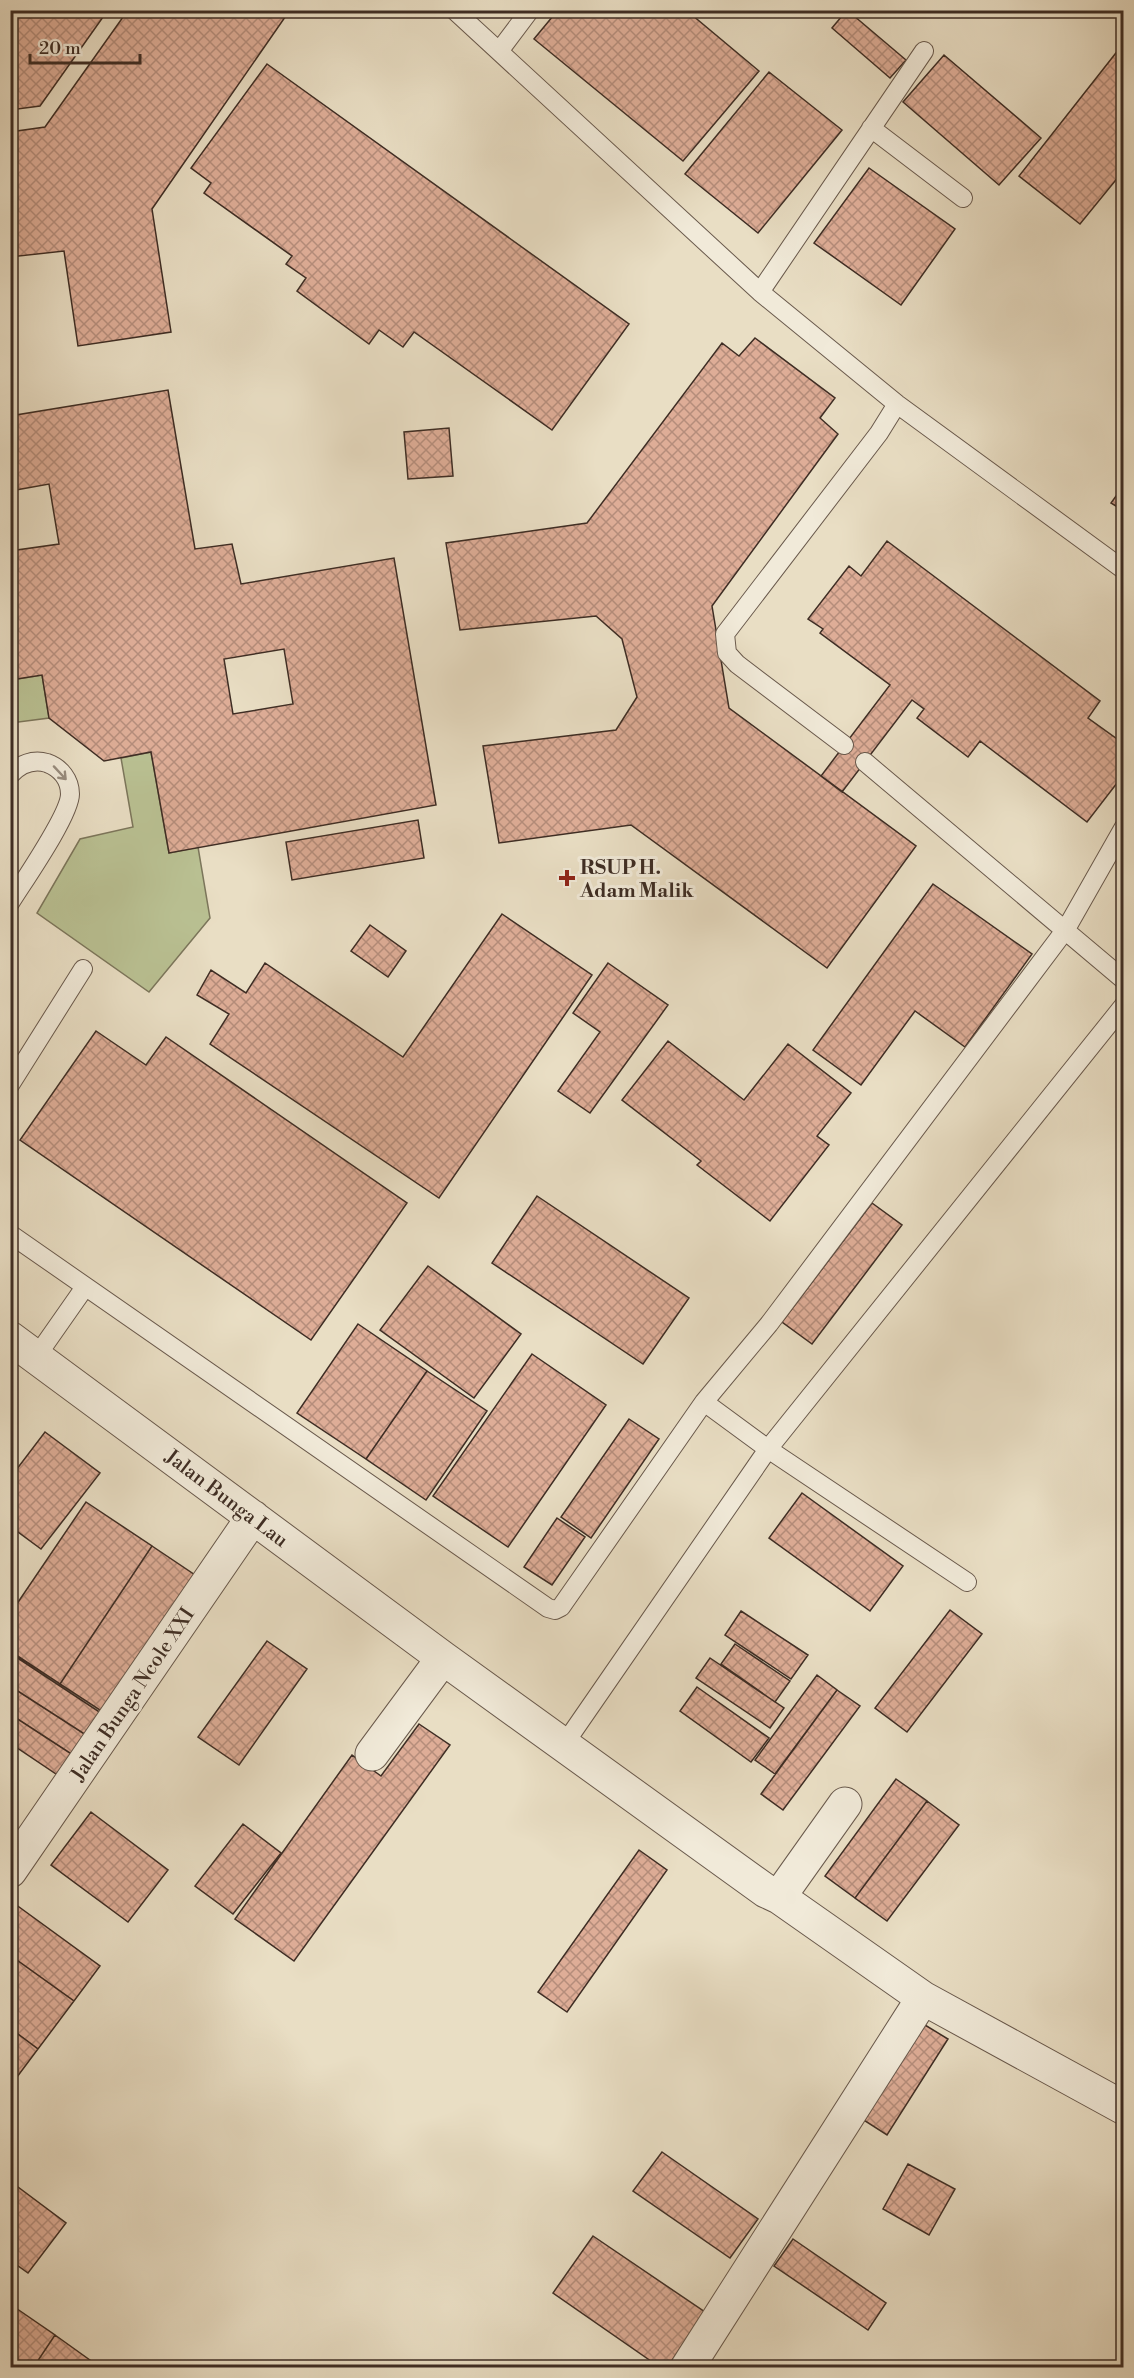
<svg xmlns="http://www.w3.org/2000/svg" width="1134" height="2378" viewBox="0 0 1134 2378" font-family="'Libre Bodoni',serif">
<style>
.green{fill:#b9c092;stroke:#7c765b;stroke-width:1.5}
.building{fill:url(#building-cross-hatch);stroke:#3e2d24;stroke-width:1.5;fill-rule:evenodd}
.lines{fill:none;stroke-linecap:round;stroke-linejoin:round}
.service-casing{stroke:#69594c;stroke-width:20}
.minor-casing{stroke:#69594c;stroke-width:35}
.service{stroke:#f1ead9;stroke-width:18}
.minor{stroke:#f1ead9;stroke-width:33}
.oneway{stroke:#988c7e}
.poi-dot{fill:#8f2418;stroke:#f1ead9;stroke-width:2}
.labels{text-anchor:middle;stroke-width:6;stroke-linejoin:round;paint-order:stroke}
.poi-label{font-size:20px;font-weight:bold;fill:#3e2d24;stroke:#f1ead9;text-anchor:start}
.street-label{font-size:20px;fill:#3e2d24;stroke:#f1ead9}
</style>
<defs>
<pattern id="building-cross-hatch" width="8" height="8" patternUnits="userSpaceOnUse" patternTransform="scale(1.5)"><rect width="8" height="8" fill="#dead97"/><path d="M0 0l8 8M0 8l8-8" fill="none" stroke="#b58d7b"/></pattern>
</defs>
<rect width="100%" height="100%" fill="#e9dec4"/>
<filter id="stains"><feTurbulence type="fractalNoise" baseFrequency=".00333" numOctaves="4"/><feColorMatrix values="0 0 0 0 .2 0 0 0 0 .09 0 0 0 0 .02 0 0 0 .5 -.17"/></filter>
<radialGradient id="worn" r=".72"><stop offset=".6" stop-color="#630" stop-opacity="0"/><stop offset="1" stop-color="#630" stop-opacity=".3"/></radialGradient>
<path class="green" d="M42,675L49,718L11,723V680Z
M151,752L169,853L198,847L210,918L149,992L37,913L80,839L133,827L121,758Z"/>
<path class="building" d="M10,10H108L40,106L10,110Z
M128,10H290L152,209L171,332L78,346L64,251L10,257V132L45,127Z
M558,10H686L759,71L683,161L534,39Z
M847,10L906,60L890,78L832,28Z
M1123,44L1124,170L1080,224L1019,176Z
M944,55L1041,138L999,185L903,102Z
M267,64L629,324L552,430L414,332L403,347L379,330L369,344L297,291L306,278L286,264L292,256L204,193L211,183L191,168Z
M769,72L842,130L758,233L685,174Z
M869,168L955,229L901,305L814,243Z
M755,338L835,398L820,418L838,434L712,606L729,708L916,846L827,968L631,825L499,843L483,746L616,730L637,697L622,639L596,616L460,630L446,543L587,523L722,343L739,356Z
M168,390L195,549L232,544L241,584L394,558L436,805L169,853L151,752L104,761L49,718L42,675L10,680V551L59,544L49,484L10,491V416ZM284,649L293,704L233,714L224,659Z
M449,428L453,476L408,479L404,432Z
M1124,485V511L1111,503Z
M887,541L1100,701L1088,718L1124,744L1118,752L1124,756V774L1087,822L980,741L968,757L917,718L924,709L912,700L842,792L821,776L890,685L820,633L823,629L808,619L849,566L861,576Z
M418,820L424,858L292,880L286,842Z
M933,884L1032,954L965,1047L915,1011L861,1085L813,1050Z
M502,914L592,975L439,1198L210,1044L229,1014L197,995L211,970L246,993L265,963L403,1057Z
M370,925L406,951L388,977L351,951Z
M608,963L668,1005L590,1113L558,1091L600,1032L573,1013Z
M96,1031L146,1065L166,1037L407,1203L311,1340L20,1140Z
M668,1041L744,1100L788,1044L851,1093L817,1136L829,1145L770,1221L697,1165L701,1161L622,1100Z
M537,1196L689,1298L643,1364L492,1263Z
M872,1203L902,1225L812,1344L782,1322Z
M428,1266L521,1334L474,1398L380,1330Z
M358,1324L427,1371L366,1459L297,1413Z
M532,1354L606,1405L508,1547L433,1496Z
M427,1371L487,1411L426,1500L366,1459Z
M629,1419L659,1439L591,1538L561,1517Z
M45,1432L100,1473L41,1549L10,1526V1478Z
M802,1493L903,1566L870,1611L769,1538Z
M86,1502L152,1546L60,1684L10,1651V1614Z
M557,1518L585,1537L552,1585L524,1567Z
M152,1546L201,1579L109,1716L60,1684Z
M950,1610L982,1634L907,1732L875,1708Z
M741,1611L808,1655L791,1679L725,1635Z
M267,1641L307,1669L239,1765L198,1737Z
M735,1644L790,1681L775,1702L721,1664Z
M10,1653L101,1713L86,1735L10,1686Z
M710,1658L784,1708L770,1728L696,1678Z
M817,1675L837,1690L775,1774L755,1760Z
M10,1686L86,1735L73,1755L10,1714Z
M697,1687L769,1738L751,1762L680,1711Z
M837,1690L860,1706L783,1810L761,1794Z
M10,1714L73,1755L59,1776L10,1743Z
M419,1724L450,1745L294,1961L235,1919L352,1755L381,1776Z
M896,1779L927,1801L855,1898L825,1876Z
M927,1801L959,1825L887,1921L855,1898Z
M91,1812L168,1870L128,1922L51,1865Z
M243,1824L281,1853L233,1914L195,1886Z
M639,1850L667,1870L567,2012L538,1992Z
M15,1904L100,1966L74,2001L10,1955V1909Z
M10,1955L74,2001L38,2049L10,2028Z
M920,2022L948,2039L887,2135L859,2117Z
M10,2028L38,2049L14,2081L10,2079Z
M662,2152L758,2219L730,2258L633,2191Z
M908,2164L955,2189L929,2235L883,2209Z
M10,2181L66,2223L28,2273L10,2260Z
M593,2236L705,2312L667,2368H661L553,2293Z
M793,2239L886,2303L868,2330L774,2266Z
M10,2304L55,2335L33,2368H10Z
M55,2335L101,2368H33Z"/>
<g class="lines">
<defs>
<path id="service" d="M454,10L760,292L897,404L1124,570
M500,50L530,10
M871,128L963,198
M760,292L924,51
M844,745L737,664L727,653L725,634L879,433L897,404
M865,762L1124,980
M10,775C20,764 33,759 47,763C61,768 70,780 70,794C70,815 23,882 10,903
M10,1085L83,969
M10,1234L548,1608L555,1610L561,1607L704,1402L769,1324L1066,929L1124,827
M36,1357L85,1287
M704,1402L768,1449L967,1582
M563,1746L768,1449L1124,1005"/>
<path id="minor" d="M10,1338L443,1658L766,1891L779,1897L923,1998L1124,2108
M372,1754L443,1658
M10,1871L253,1517
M779,1897L845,1804
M687,2368L923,1998"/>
</defs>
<use href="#service" class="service-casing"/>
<use href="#minor" class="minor-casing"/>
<use href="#service" class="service"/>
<use href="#minor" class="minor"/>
</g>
<defs><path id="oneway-shaft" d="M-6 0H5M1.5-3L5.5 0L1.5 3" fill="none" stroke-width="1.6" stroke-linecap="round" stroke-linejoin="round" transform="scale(1.5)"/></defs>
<use class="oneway" href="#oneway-shaft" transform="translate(60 773) rotate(47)"/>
<path class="poi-dot" d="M564 869h6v6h6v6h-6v6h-6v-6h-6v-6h6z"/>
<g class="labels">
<g class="poi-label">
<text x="580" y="874">RSUP H.<tspan x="580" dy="23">Adam Malik</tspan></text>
</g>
<g class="street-label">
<text transform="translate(227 1498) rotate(37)" y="7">Jalan Bunga Lau</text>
<text transform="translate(132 1694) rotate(-56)" y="7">Jalan Bunga Ncole XXI</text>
</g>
</g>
<rect width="1134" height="2378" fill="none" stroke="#e9dec4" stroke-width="36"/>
<rect x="12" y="12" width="1110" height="2354" fill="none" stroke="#3e2d24" stroke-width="3"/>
<rect x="18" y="18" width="1098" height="2342" fill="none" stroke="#3e2d24" stroke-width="1.5"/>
<path d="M30 54v9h110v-9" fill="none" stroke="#3e2d24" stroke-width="3"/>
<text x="39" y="54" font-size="18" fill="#3e2d24" stroke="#f1ead9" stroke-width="4.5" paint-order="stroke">20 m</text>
<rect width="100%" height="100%" filter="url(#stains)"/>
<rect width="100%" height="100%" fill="url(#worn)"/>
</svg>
